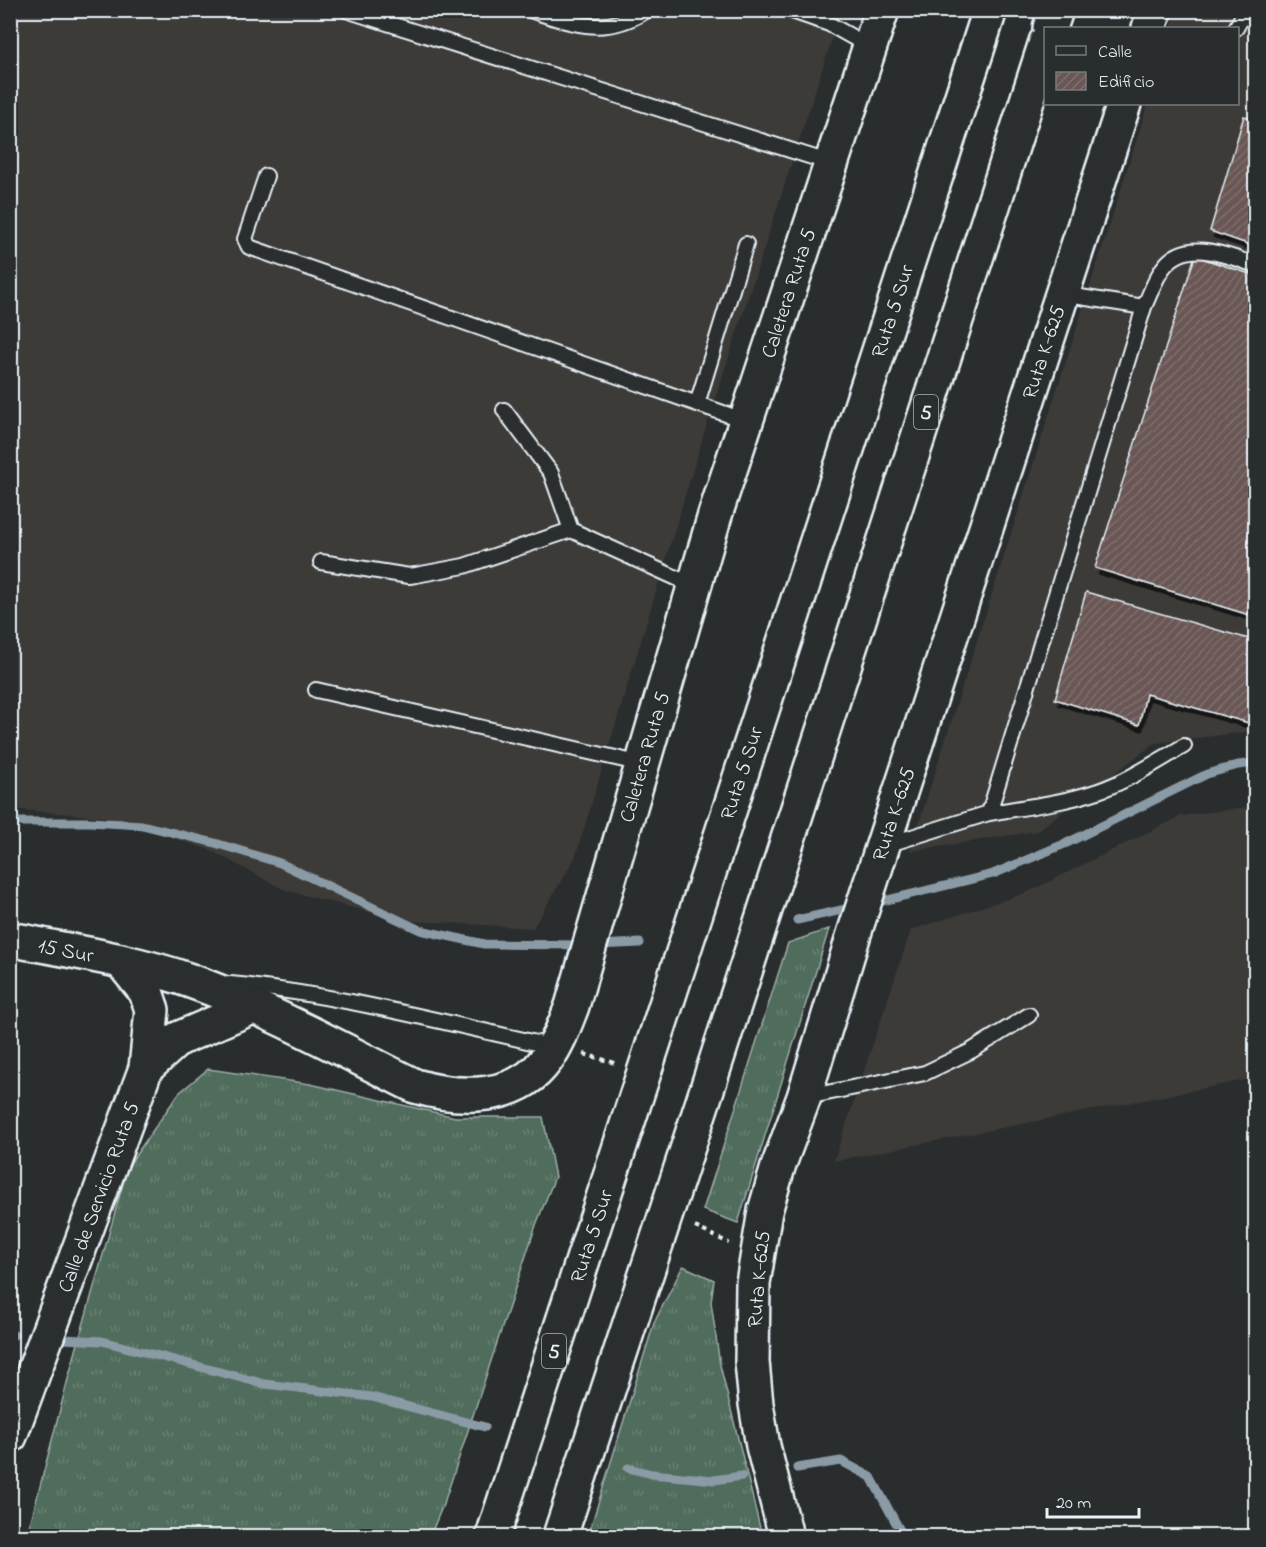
<svg xmlns="http://www.w3.org/2000/svg" width="1266" height="1547" viewBox="0 0 1266 1547" font-family="'Indie Flower',sans-serif">
<style>
.built{fill:#3d3a39}
.grass{fill:url(#grass-tufts);stroke:#9caeaa;stroke-width:1.5}
.lines{fill:none;stroke-linecap:round;stroke-linejoin:round}
.stream{stroke:#8a9ba6;stroke-width:9}
.building{fill:url(#building-hatch);stroke:#e8f1f8;stroke-width:1.5;filter:url(#shadow)}
.service-casing{stroke:#e8f1f8;stroke-width:18}
.secondary-casing{stroke:#e8f1f8;stroke-width:38}
.motorway-casing{stroke:#e8f1f8;stroke-width:38}
.path{stroke:#e8f1f8;stroke-width:4;stroke-dasharray:4.5 4.5;stroke-linecap:butt}
.service{stroke:#2a2d2e;stroke-width:14}
.secondary{stroke:#2a2d2e;stroke-width:33}
.motorway{stroke:#2a2d2e;stroke-width:33}
.labels{text-anchor:middle;stroke-width:4.5;stroke-linejoin:round;paint-order:stroke}
.shield{fill:#2a2d2e;stroke:#afb6bb;stroke-width:1.5}
.shield-label{font-size:20px;font-weight:bold;fill:#e8f1f8}
.street-label{font-size:21px;fill:#e8f1f8;stroke:#2a2d2e}
</style>
<defs>
<pattern id="grass-tufts" width="24" height="20" patternUnits="userSpaceOnUse" patternTransform="scale(1.5)"><rect width="24" height="20" fill="#506c5b"/><path d="M3 7l-1-3M5 7V3M7 7l1-3M15 17l-1-3M17 17v-4M19 17l1-3" fill="none" stroke="#698173"/></pattern>
<pattern id="building-hatch" width="6" height="6" patternUnits="userSpaceOnUse" patternTransform="scale(1.5)"><rect width="6" height="6" fill="#695754"/><path d="M-1 1l2-2M0 6l6-6M5 7l2-2" fill="none" stroke="#7e706d"/></pattern>
<filter id="shadow"><feDropShadow dx="3.5" dy="6" stdDeviation="0" flood-color="#0009"/></filter>
</defs>
<rect width="100%" height="100%" fill="#2a2d2e"/>
<filter id="ink" filterUnits="userSpaceOnUse"><feTurbulence type="fractalNoise" baseFrequency=".0167" numOctaves="2"/><feDisplacementMap in="SourceGraphic" scale="12" xChannelSelector="R" yChannelSelector="G"/><feConvolveMatrix kernelMatrix="1 2 1 2 8 2 1 2 1" color-interpolation-filters="sRGB"/></filter>
<g filter="url(#ink)">
<path class="built" d="M10,11H841L705,430L575,858L533,928L400,920L285,890L210,850L113,818L11,809Z
M1176,11H1255V731L1155,743L1037,831L910,851L1148,104H1238V28H1171Z
M1255,806V1078L834,1161L911,930L1026,893L1181,816Z"/>
<path class="grass" d="M829,929L738,1223L703,1210L788,943Z
M208,1069L310,1084L455,1117H543L555,1177L536,1225L445,1500L430,1536H27L68,1379L128,1166L179,1093Z
M683,1266L714,1280L711,1302L720,1365L762,1536H588L654,1323Z"/>
<g class="lines">
<path class="stream" d="M10,822H89L142,825L215,843L280,863L420,930L484,944L583,945
M871,904L993,874L1069,842L1207,774L1238,765L1256,763
M797,920L855,907
M597,945L640,943
M10,1337L14,1335
M63,1339L102,1341L265,1384L372,1397L485,1427
M628,1468L652,1474L714,1480L742,1476
M797,1468L841,1461L871,1477L903,1536"/>
</g>
<path class="building" d="M1244,116L1256,120V247L1210,231Z
M1195,256L1256,276V617L1095,568Z
M1086,592L1256,641V725L1146,694L1139,725L1055,699Z"/>
<g class="lines">
<defs>
<path id="service" d="M346,10L831,163
M530,10C573,24 605,37 647,10
M789,10L829,24L870,47
M1236,28L1246,10
M266,176L245,239L249,247L746,421
M1144,307C1150,294 1155,279 1163,268C1186,236 1226,256 1256,265
M697,404L746,244
M504,410L551,473L571,530L694,586
M321,562L409,576L416,575L464,566L571,530
M316,690L642,764
M989,813C1025,807 1063,803 1098,791C1128,781 1156,762 1184,746
M886,845L989,813L1144,307L1061,294
M230,984C338,994 448,1024 555,1047
M807,1097L925,1073L971,1051L1029,1015"/>
<path id="secondary" d="M1149,28L1155,10
M10,939C70,951 131,960 188,980C265,1007 342,1050 415,1086C458,1099 517,1101 546,1060C558,1044 565,1024 572,1006L715,515L882,10
M146,1068L178,1039L252,1007
M10,1436L146,1068L152,1010L146,992L121,961
M786,1536L763,1446L756,1404L752,1362L753,1283L765,1211L778,1167L804,1097L854,934L1124,104"/>
<path id="motorway" d="M1050,28L1056,10
M493,1536L990,10
M560,1536L710,1080L1046,42"/>
</defs>
<use href="#service" class="service-casing"/>
<use href="#secondary" class="secondary-casing"/>
<use href="#motorway" class="motorway-casing"/>
<path class="path" d="M584,1054L615,1063
M695,1227L729,1243"/>
<use href="#service" class="service"/>
<use href="#secondary" class="secondary"/>
<use href="#motorway" class="motorway"/>
</g>
</g>
<g class="labels">
<g class="shield">
<rect x="914" y="395" width="24" height="34" rx="4.5"/>
<rect x="542" y="1334" width="24" height="34" rx="4.5"/>
</g>
<g class="shield-label">
<text x="926" y="419">5</text>
<text x="554" y="1358">5</text>
</g>
<g class="street-label">
<text transform="translate(788 293) rotate(-72)" y="7">Caletera Ruta 5</text>
<text transform="translate(892 311) rotate(-72)" y="7">Ruta 5 Sur</text>
<text transform="translate(1043 352) rotate(-72)" y="7">Ruta K-625</text>
<text transform="translate(644 757) rotate(-74)" y="7">Caletera Ruta 5</text>
<text transform="translate(741 773) rotate(-72)" y="7">Ruta 5 Sur</text>
<text transform="translate(893 814) rotate(-72)" y="7">Ruta K-625</text>
<text transform="translate(66 950) rotate(11)" y="7">15 Sur</text>
<text transform="translate(98 1197) rotate(-70)" y="7">Calle de Servicio Ruta 5</text>
<text transform="translate(591 1236) rotate(-72)" y="7">Ruta 5 Sur</text>
<text transform="translate(758 1279) rotate(-85)" y="7">Ruta K-625</text>
</g>
</g>
<rect width="1266" height="1547" fill="none" stroke="#2a2d2e" stroke-width="36"/>
<rect x="18" y="18" width="1230" height="1511" fill="none" stroke="#e8f1f8" stroke-width="2" filter="url(#ink)"/>
<rect x="1044" y="27" width="195" height="78" fill="#2a2d2e" stroke="#767b7f" stroke-width="1.5"/>
<rect x="1056" y="46" width="30" height="9" fill="#2a2d2e" stroke="#767b7f" stroke-width="1.5"/>
<text x="1098" y="57" font-size="18" fill="#e8f1f8">Calle</text>
<rect x="1056" y="72" width="30" height="18" fill="url(#building-hatch)" stroke="#767b7f" stroke-width="1.5"/>
<text x="1098" y="87" font-size="18" fill="#e8f1f8">Edificio</text>
<path d="M1047 1508v9h92v-9" fill="none" stroke="#e8f1f8" stroke-width="3"/>
<text x="1056" y="1508" font-size="18" fill="#e8f1f8" stroke="#2a2d2e" stroke-width="4.5" paint-order="stroke">20 m</text>
</svg>
